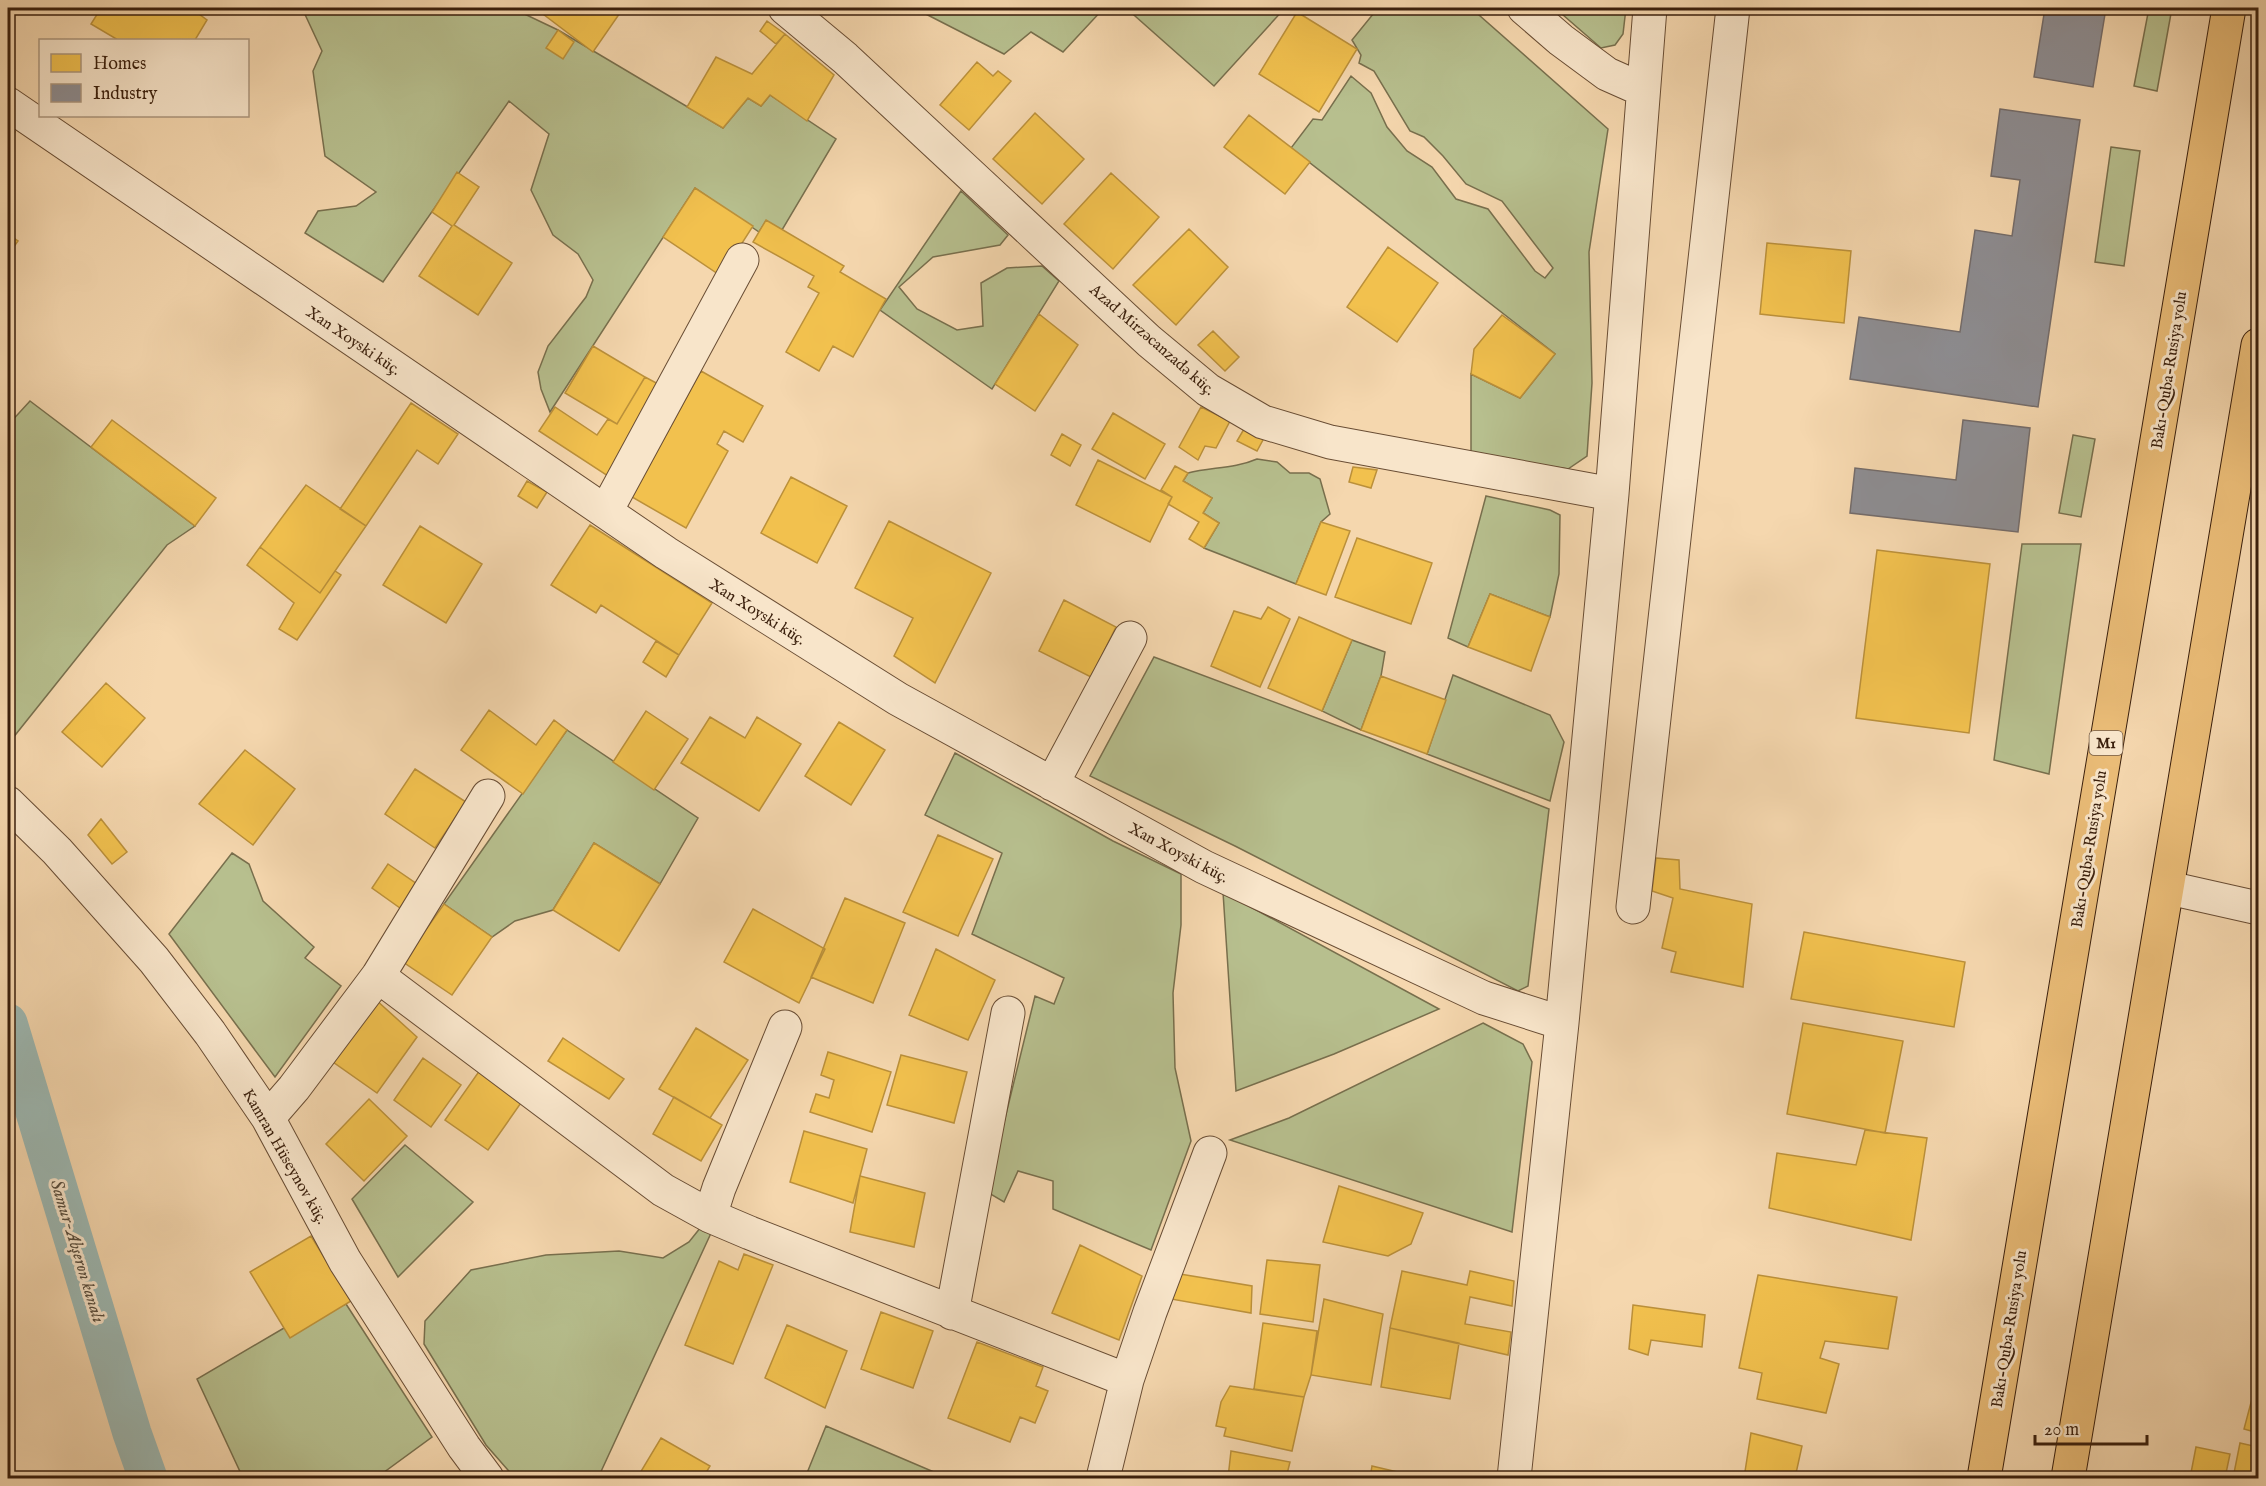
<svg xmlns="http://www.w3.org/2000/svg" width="2266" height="1486" viewBox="0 0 2266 1486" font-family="'IM FELL English',serif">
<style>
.green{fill:#b7bf8e;stroke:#786f4d;stroke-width:1.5}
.homes{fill:#f2c14e;stroke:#bb903a;stroke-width:1.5}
.industry{fill:#8d8d92;stroke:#746c6a;stroke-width:1.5}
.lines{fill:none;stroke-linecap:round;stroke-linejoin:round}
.canal{stroke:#9db8b2;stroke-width:39}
.minor-casing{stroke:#694d34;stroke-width:35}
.highway-casing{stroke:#3a1f0c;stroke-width:35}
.minor{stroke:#f8e5ca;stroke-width:33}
.highway{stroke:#eabc77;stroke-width:33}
.labels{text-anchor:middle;stroke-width:6;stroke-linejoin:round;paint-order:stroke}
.shield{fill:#f8e5ca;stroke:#735a45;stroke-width:1.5}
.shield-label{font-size:15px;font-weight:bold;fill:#3a1f0c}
.street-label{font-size:16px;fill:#3a1f0c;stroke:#f8e5ca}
.water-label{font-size:18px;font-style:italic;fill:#584d3e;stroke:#f8e5ca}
</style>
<rect width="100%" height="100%" fill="#f5d7ae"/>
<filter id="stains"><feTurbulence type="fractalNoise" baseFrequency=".00333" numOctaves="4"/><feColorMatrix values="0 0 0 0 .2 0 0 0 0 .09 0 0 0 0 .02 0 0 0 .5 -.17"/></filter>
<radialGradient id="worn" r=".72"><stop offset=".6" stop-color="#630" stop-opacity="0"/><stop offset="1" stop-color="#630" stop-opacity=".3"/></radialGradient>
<path class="green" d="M302,8H512L558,30L723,128L748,98L761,106L770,95L836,139L782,230L766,221L759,232L695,188L550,412L541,389L538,372L548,346L586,297L593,280L578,254L553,235L531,190L549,134L509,101L383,282L305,233L318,211L356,206L376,192L325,156L313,71L322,51Z
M914,8H1104L1063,52L1031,32L1004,54Z
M1126,8H1285L1214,86Z
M1378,8H1471L1608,129L1589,252L1592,383L1587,456L1568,469L1471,454V374L1520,398L1555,354L1291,148L1313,119L1322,120L1351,76L1371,93L1387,127L1407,151L1432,167L1456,199L1488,209L1535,271L1545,278L1553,268L1502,201L1466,184L1443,156L1424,137L1410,131L1374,71L1359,63L1361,55L1352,40Z
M1555,8H1626L1623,34L1615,45L1601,48Z
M2149,8H2172L2157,91L2134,86Z
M2111,147L2140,151L2124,266L2095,262Z
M961,191L1008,235L1000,245L933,257L899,287L917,309L957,330L983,326L981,283L1007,268L1042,266L1059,281L992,389L880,310Z
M30,401L195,526L167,545L8,744V425Z
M2073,435L2095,439L2081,517L2059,513Z
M1257,459L1277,462L1290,473H1309L1320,479L1330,514L1321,522L1296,584L1204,548L1219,523L1203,513L1212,498L1183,481L1188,473C1211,467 1234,469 1257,459Z
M1486,496L1550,510L1560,515L1559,574L1550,617L1490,594L1468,647L1448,638Z
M2022,544H2081L2049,774L1994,760Z
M1352,640L1385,652L1381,676L1361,730L1322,711Z
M1154,657L1370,738L1549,809L1528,986L1518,991L1235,846L1090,776Z
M1453,675L1550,715L1564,742L1550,801L1427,754Z
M567,730L698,818L660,884L594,843L553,910L515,921L492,937L444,904Z
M955,753L1113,841L1181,874V925L1173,993L1175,1068L1191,1141L1151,1250L1053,1209V1181L1018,1171L1004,1202L987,1192L1035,996L1054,1004L1064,978L972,934L1002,853L925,815Z
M232,853L249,864L263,901L314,947L305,958L341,986L275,1077L169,934Z
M1223,892L1439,1009L1334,1054L1236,1091Z
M1483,1023L1523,1044L1532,1062L1512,1232L1230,1140L1289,1118Z
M405,1145L473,1202L398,1277L352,1199Z
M701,1227L712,1231L598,1478H515L486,1445L424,1344L425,1321L471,1270L546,1255L619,1251L663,1258L689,1242Z
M346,1304L432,1437L376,1478H243L197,1379L284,1328Z
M826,1426L948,1478H805Z"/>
<path class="homes" d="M101,8H203L199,14L207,20L195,40H118L91,24Z
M535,8H618L622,10L593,52Z
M1297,12L1357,49L1319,112L1259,74Z
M767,21L785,34L776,44L760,31Z
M558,30L574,42L563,59L546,48Z
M785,34L834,75L807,121L770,95L761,106L748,98L723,128L687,107L716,57L752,74Z
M977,62L993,76L998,71L1011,81L969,130L940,105Z
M1035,113L1084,159L1042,204L993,159Z
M1249,115L1310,162L1285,194L1224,147Z
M8,127L15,132L8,143Z
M457,172L479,187L454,225L512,263L478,315L419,276L452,226L432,212Z
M1111,173L1159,217L1113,269L1064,224Z
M695,188L753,226L721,276L663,237Z
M766,220L844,266L840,272L886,299L853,357L833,346L819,371L786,352L819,293L808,287L814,276L753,242Z
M1189,229L1228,267L1176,325L1133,285Z
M8,234L18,241L8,255Z
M1767,243L1851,251L1844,323L1760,314Z
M1388,247L1438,283L1397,342L1347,307Z
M1039,314L1078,345L1035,411L995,384Z
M1502,315L1555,354L1520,398L1471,374L1474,349Z
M1213,331L1239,357L1225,371L1198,345Z
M593,346L645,377L617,424L565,393Z
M701,371L763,406L743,442L724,431L717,444L728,451L686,528L632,497Z
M645,377L662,386L614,480L539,431L555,407L597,435L608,419L617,424Z
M411,403L458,434L438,464L417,450L366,526L340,509Z
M1201,407L1230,421L1216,448L1205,446L1198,460L1179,447Z
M1113,413L1165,444L1145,479L1092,449Z
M112,420L216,498L195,526L91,447Z
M1244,429L1264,438L1257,451L1237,441Z
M1062,434L1081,445L1070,466L1051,455Z
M1098,460L1172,497L1150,542L1076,505Z
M1175,466L1188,473L1183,481L1212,498L1203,513L1219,523L1204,548L1189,539L1199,522L1168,504L1172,497L1161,490Z
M1353,467L1377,470L1371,488L1349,482Z
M791,477L847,506L817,563L761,533Z
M527,481L547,492L537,508L518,496Z
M306,485L366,526L320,593L260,547Z
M889,521L991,573L935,683L894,656L913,618L855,588Z
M1321,522L1350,531L1326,595L1296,584Z
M590,525L712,603L679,655L601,605L596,613L551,585Z
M420,526L482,564L446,623L383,585Z
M1357,538L1432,563L1411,624L1335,597Z
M260,547L320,593L335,571L341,575L297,640L279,629L294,603L247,565Z
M1877,550L1990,564L1969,733L1856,718Z
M1490,594L1550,617L1531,671L1468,647Z
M1064,600L1116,627L1091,677L1039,651Z
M1268,607L1290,619L1260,687L1211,666L1234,611L1261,619Z
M1299,617L1352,640L1322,711L1268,688Z
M656,641L679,655L666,677L643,662Z
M1381,676L1446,700L1427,754L1361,730Z
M106,683L145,718L102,767L62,732Z
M489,710L536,745L554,720L567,730L523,794L461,750Z
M646,711L688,739L654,790L613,762Z
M710,717L745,738L757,717L801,744L759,811L681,763Z
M839,722L885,750L851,805L805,776Z
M245,750L295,789L253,845L199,804Z
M415,769L466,802L435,848L385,814Z
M101,819L127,852L112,864L88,835Z
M938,835L993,859L958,936L903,912Z
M594,843L660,884L619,951L553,910Z
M1656,858L1679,860L1680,889L1752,904L1743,987L1671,972L1676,952L1662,948L1673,898L1652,891Z
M388,864L417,884L400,908L372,888Z
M845,898L905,923L873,1003L811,977Z
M444,904L492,937L452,995L403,962Z
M753,909L825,949L799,1003L724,962Z
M1804,932L1965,962L1954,1027L1791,999Z
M936,949L995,980L968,1040L909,1015Z
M375,999L417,1037L377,1093L333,1062Z
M1803,1023L1903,1041L1885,1133L1787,1114Z
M696,1028L748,1060L710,1118L659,1089Z
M563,1038L624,1079L609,1099L548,1061Z
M828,1052L891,1072L872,1132L810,1112L816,1094L829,1098L834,1080L821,1075Z
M901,1055L967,1072L954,1123L887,1105Z
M423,1058L461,1085L431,1127L394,1100Z
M480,1070L523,1100L488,1150L445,1120Z
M674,1097L722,1125L701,1161L653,1134Z
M369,1099L407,1136L364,1181L326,1144Z
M1865,1130L1927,1138L1911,1240L1769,1208L1777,1153L1856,1165Z
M804,1131L867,1149L853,1203L790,1182Z
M860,1176L925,1193L914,1247L850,1232Z
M1339,1186L1423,1213L1411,1244L1388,1256L1323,1242Z
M311,1236L351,1301L290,1338L250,1272Z
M1080,1245L1142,1276L1119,1340L1052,1313Z
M744,1254L773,1265L733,1364L685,1345L719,1261L738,1270Z
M1267,1260L1320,1265L1313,1322L1260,1314Z
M1402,1271L1467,1285L1470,1271L1514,1281L1512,1306L1470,1297L1465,1324L1511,1332L1508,1355L1390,1328Z
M1180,1274L1252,1286L1251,1313L1171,1299Z
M1758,1275L1897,1297L1888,1349L1825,1341L1820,1358L1839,1364L1826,1413L1757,1399L1762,1373L1739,1368Z
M1324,1299L1383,1314L1371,1385L1311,1375Z
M1633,1305L1705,1315L1702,1347L1651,1340L1648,1355L1629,1349Z
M881,1312L933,1331L913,1388L861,1369Z
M1263,1323L1317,1331L1311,1375L1304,1397L1254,1389Z
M787,1325L847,1351L825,1408L765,1378Z
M1390,1328L1459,1343L1450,1399L1381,1387Z
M977,1342L1043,1367L1036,1386L1048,1391L1035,1423L1020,1417L1010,1442L948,1418Z
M2258,1376V1433L2244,1429Z
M1230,1386L1304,1397L1292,1451L1224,1436L1226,1428L1216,1426L1221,1402Z
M1751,1433L1802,1446L1795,1478H1744Z
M661,1438L710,1466L703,1478H637Z
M2240,1443L2258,1447V1478H2233Z
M2196,1447L2230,1454L2225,1478H2190Z
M1231,1451L1290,1462L1286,1478H1228Z
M1372,1466L1423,1478H1370Z"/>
<path class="industry" d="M2045,8H2106L2093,87L2034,77Z
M2000,109L2080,120L2038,407L1850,379L1859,317L1960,332L1975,230L2012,236L2020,180L1991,176Z
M1963,420L2030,428L2018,532L1850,513L1855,468L1956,480Z"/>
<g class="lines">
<path class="canal" d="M8,1023L132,1433L148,1478"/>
<defs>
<path id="minor" d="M785,8L845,58L1149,341L1208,390L1263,422L1330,442L1612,494
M1524,8L1561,40L1607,74L1643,90
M8,104L666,553L898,699L1204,867L1484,998L1562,1023
M606,511L742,260
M1052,784L1130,638
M8,803L57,851L154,960L210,1033L268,1118L345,1261L464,1447L487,1478
M2169,888L2258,908
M1633,907L1733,8
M378,976L663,1190L710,1216L750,1233L1127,1380
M268,1118L294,1088L378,976L488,796
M710,1216L719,1188L785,1027
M952,1313L1008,1013
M1103,1478L1127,1380L1150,1312L1210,1153
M1514,1478L1562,1023L1612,494L1650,8"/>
<path id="highway" d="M1984,1478L2229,8
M2068,1478L2258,345"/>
</defs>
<use href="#minor" class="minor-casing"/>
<use href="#highway" class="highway-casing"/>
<use href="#minor" class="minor"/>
<use href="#highway" class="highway"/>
</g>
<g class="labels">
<rect class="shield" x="2089.5" y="731" width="33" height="24" rx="4.5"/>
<g class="shield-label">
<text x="2106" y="748">M1</text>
</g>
<g class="street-label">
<text transform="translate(1153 339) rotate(41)" y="6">Azad Mirzəcanzadə küç.</text>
<text transform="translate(354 340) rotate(34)" y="6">Xan Xoyski küç.</text>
<text transform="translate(2168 370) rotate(-81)" y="6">Bakı-Quba-Rusiya yolu</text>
<text transform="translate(758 611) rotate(32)" y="6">Xan Xoyski küç.</text>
<text transform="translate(2088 849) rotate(-81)" y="6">Bakı-Quba-Rusiya yolu</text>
<text transform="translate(1179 852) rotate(28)" y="6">Xan Xoyski küç.</text>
<text transform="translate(286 1156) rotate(60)" y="6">Kamran Hüseynov küç.</text>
<text transform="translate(2008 1329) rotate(-81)" y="6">Bakı-Quba-Rusiya yolu</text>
</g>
<g class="water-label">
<text transform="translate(78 1251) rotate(73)" y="6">Samur-Abşeron kanalı</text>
</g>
</g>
<rect width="2266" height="1486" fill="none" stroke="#f5d7ae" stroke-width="30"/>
<rect x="9" y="9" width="2248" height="1468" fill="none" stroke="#3a1f0c" stroke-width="3"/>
<rect x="15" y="15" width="2236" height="1456" fill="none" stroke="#3a1f0c" stroke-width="1.5"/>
<rect x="39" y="39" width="210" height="78" fill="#f8e5ca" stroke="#ac967e" stroke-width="1.5"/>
<rect x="51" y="54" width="30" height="18" fill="#f2c14e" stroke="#ac967e" stroke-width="1.5"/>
<text x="93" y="69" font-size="18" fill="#3a1f0c">Homes</text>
<rect x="51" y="84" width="30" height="18" fill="#8d8d92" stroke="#ac967e" stroke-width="1.5"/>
<text x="93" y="99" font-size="18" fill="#3a1f0c">Industry</text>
<path d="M2035 1435v9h112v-9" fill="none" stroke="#3a1f0c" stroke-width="3"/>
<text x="2044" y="1435" font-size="18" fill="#3a1f0c" stroke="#f8e5ca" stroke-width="4.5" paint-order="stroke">20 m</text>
<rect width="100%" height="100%" filter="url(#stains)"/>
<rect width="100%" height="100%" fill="url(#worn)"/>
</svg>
